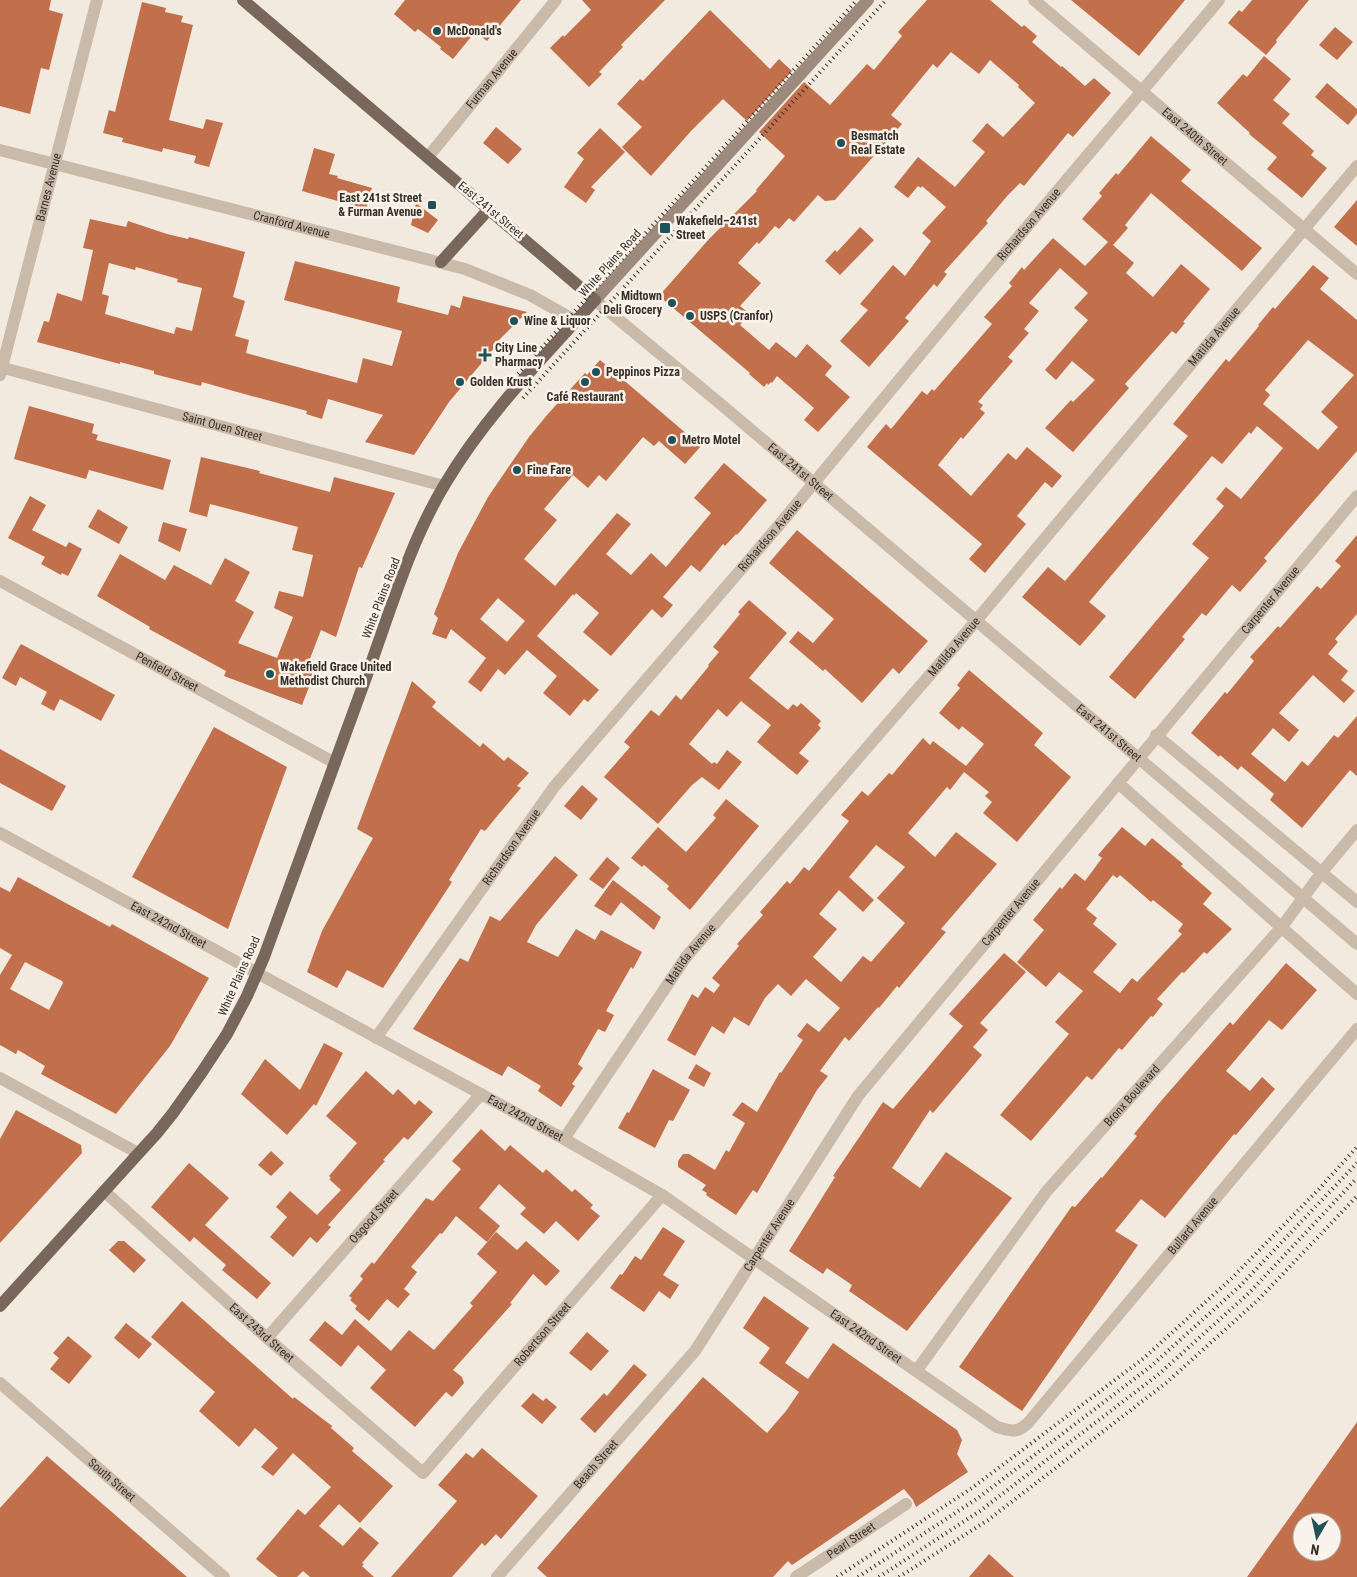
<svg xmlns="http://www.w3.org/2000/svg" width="1357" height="1577" viewBox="0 0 1357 1577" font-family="'Roboto Condensed',sans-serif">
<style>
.building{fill:#c26f4c;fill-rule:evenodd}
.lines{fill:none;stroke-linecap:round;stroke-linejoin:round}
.minor{stroke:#cabaaa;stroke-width:12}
.tertiary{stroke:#cabaaa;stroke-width:12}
.secondary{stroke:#9e8a7c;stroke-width:12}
.primary{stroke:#79675b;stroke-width:12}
.rail{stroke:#382f29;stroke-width:4;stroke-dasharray:1 4;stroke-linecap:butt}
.tertiary-bridge{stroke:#cabaaa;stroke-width:12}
.poi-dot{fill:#205158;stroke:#f9f3eb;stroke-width:2}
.labels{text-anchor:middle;stroke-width:5;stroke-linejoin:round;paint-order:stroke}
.poi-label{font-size:12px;font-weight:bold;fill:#382f29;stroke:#f9f3eb;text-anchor:start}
.street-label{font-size:12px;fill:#382f29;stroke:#f9f3eb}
</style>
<rect width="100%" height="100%" fill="#f2eade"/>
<path class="building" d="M0,0H51L49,10L63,14L49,70L41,68L30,114L0,106Z
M405,0H521L487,41L475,32L453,59L440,49L441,47L418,29L415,32L394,14Z
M582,0H665L621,45L623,47L599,72L602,74L589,87L550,48L563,35L564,37L591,10Z
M927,0H990L1022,27L1024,25L1037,36L1032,42L1061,67L1062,66L1085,86L1094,78L1111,93L1073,137L1068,133L1024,186L1020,183L1008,195L986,221L988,223L944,272L947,274L937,287L934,284L905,318L909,321L869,367L840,341L868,310L860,304L893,265L905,276L931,241L922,233L946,207L922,186L921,188L918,186L908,198L894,187L918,157L955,187L985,152L972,141L987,123L1003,137L1035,103L1018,87L1019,85L990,60L979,74L951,52L937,68L933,64L891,115L902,124L835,200L825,201L818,195L794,222L789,218L779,229L775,226L759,244L757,242L738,263L761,283L740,306L750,314L740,325L769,350L776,342L796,358L807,344L832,366L825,375L850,397L818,432L804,420L814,408L777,376L772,383L771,382L768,385L767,383L764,387L749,374L750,373L659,296L709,239L757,191L756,190L785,156L759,132L804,82L830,105L867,64L874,70L902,36L898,32Z
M1071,0H1185L1139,56Z
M1252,0H1309L1276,40L1277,42L1266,55L1228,23L1239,10L1242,12Z
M142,2L166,8L165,12L183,16L181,22L193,25L169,120L203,129L206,119L223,123L209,167L194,163L196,156L163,148L162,152L122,142L123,138L103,133L109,110L115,112Z
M710,10L770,69L779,59L792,71L747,121L723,99L692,130L651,176L622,147L642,127L617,104L640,79L643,81Z
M1335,27L1353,42L1337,60L1319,45Z
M1264,56L1291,79L1273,100L1290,114L1282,123L1314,151L1311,155L1327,168L1302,198L1267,169L1277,157L1249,134L1250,133L1217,103L1243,74L1247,77Z
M1327,83L1357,109V114L1348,125L1315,97Z
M496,127L522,149L508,164L483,143Z
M600,128L625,152L591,187L595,190L586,203L564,187L584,159L577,153Z
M1151,136L1191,170L1181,181L1262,248L1242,271L1151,193L1125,225L1128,228L1113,245L1134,263L1126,273L1153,297L1181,264L1210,289L1183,322L1185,323L1176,334L1172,331L1125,384L1129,388L1073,452L1045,428L1071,400L1073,402L1095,380L1072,361L1056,380L1045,370L1088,320L1074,308L1088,293L1060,268L1029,303L1039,311L1024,329L1029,333L1008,357L1013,361L978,402L983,405L980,409L985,413L963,439L961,437L938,465L971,496L1008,453L1016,460L1027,447L1062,476L1052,488L1045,482L1017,516L1026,524L985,573L969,559L982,544L867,447L886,424L891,429L922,391L927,395L932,389L934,391L992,324L984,317L1012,286L1009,283L1022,267L1024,270L1053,238L1085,266L1108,242L1082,219L1102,196L1099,193L1116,173L1118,175Z
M314,148L335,154L329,174L338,176L337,178L372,188L366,209L302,191Z
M1357,200V246L1334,227Z
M416,203L438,220L428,233L411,225Z
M90,219L126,227L128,221L167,234L188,239L189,237L245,252L233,297L245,301L235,336L249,340L246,353L357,383L363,358L392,366L402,331L284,300L295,261L400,287L397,302L448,315L451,305L460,308L463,296L527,312L493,346L495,347L449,402L414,455L365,442L383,415L328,399L322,419L306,414L307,411L237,392L202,382L201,386L154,374V371L120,362V364L37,342L44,321L49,322L57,293L82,301L93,250L83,248ZM109,263L135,270L136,267L178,279L177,282L202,288L192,331L176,327L174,334L105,314L109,296L102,294Z
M860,227L874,240L840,275L825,261L835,250L837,252Z
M1313,265L1329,278L1320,289L1357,320V451L1264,558L1267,561L1240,592L1232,585L1206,616L1202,613L1182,637L1185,639L1135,699L1109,677L1209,558L1192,544L1224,506L1216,499L1226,487L1241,499L1283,448L1257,426L1251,434L1249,432L1222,464L1212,456L1089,602L1106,616L1080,646L1022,597L1048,567L1065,581L1188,436L1173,424L1226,359L1229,362L1259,326L1258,325L1273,307L1275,309ZM1308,340L1354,375L1321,412L1338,427L1318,450L1263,404L1270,395L1265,390Z
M600,360L701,446L685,464L659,441L654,446L643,437L606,481L599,475L588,488L573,475L544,509L557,520L524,559L555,586L617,513L631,524L606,554L631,575L651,553L666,567L711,513L694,498L724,463L767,500L737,535L736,534L725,546L723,544L700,572L691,565L663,597L673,605L662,618L652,609L611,656L583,632L599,613L576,593L574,596L573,594L537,636L599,690L588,702L584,699L570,716L543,693L557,676L527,650L505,675L498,669L481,692L468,682L486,658L451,629L446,639L432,634L438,618L434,614L458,553L488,497L529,437L547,415L585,373L587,375ZM498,598L525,621L507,642L480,619Z
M29,406L94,424L92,433L98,435L96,440L171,460L163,490L89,470L86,479L14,459Z
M201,457L260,471L259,473L330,492L334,477L395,493L362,568L359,567L336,637L321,630L306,669L315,672L302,705L224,676L226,671L149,629L150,627L97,596L120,554L165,580L174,565L211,585L225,558L250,572L235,601L254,612L238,643L277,658L293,617L274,608L279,591L303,597L313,555L292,550L298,527L210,504L207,517L189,512Z
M30,496L46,505L32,530L66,547L69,542L82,549L68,576L62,573L61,575L41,564L45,557L8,538Z
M98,509L128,527L119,544L88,527Z
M163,522L187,529L180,552L158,541Z
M797,530L928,641L899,674L893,668L862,703L825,669L823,671L789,642L798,631L813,643L834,619L769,563Z
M1357,535V614L1335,639L1338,642L1328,654L1348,671L1341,680L1355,691L1344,703L1313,675L1279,713L1299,730L1289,742L1273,728L1251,754L1285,782L1302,761L1308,766L1334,735L1338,738L1357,716V776L1350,770L1302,828L1270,800L1274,794L1241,766L1238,770L1220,755L1219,757L1191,733L1225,692L1227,694L1254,661L1250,657L1262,644L1278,626L1280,628L1317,586L1321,589L1341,566L1335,561Z
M749,600L787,633L749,678L788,710L793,704L797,707L801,703L821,721L818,725L821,728L799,753L809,761L797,775L757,742L771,725L741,701L727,717L718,709L689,744L712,764L714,762L717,764L727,750L742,762L719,790L702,777L692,785L658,824L604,777L630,747L624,742L651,710L659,716L676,695L681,700L709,666L708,665L719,652L713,647L740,614L738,612Z
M21,644L115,695L101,721L60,699L54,711L41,704L47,692L20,677L16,686L2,678L19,647Z
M969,670L1043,733L1034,745L1071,777L1017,842L983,813L992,802L985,796L989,792L964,772L950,790L947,787L908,833L935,857L956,832L997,864L941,929L946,932L899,988L897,986L879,1008L878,1007L849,1041L845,1037L820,1071L828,1076L817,1090L757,1193L753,1190L736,1215L706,1195L707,1193L702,1190L706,1185L678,1167V1161L683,1154H689L715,1170L726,1150L729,1152L745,1123L732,1115L742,1102L757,1112L780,1072L781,1073L803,1040L797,1036L807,1023L819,1032L840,1008L806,979L791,996L778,984L765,998L749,1026L734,1017L724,1034L712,1026L695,1056L667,1040L692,994L698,998L705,987L714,993L720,985L712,978L739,946L737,944L763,915L760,912L787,881L790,884L804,867L809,871L849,821L841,815L862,791L868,796L889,773L892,775L923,738L930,745L933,741L966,766L984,744L962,726L959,730L939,713L960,688L957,685ZM876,845L905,867L877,898L905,923L871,962L863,956L841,982L813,957L837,929L819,914L839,890L863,912L874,900L849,877Z
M412,681L436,702L432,707L480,747L483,743L504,761L508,757L529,773L517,786L521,788L498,815L485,831L481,829L449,880L452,882L383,988L347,970L337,988L307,972L322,931L373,838L357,829Z
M214,727L287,767L228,929L132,877Z
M0,749L66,786L52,811L0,783Z
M582,785L598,799L581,820L564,806Z
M726,799L759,826L690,910L667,889L669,886L644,865L642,867L631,858L658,827L686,852L716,818L713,815Z
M1122,827L1145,846L1152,838L1183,864L1181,866L1212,893L1203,904L1232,929L1207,954L1204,952L1184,973L1182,972L1157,999L1163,1004L1153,1017L1151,1016L1122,1050L1119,1048L1092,1080L1087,1076L1031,1141L1000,1115L1069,1034L1055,1022L1083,991L1059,972L1046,987L1017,962L1044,930L1033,920L1060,887L1062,889L1075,873L1085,881L1102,858L1098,855ZM1113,875L1117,878L1120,875L1151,902L1153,900L1183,924L1178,931L1182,934L1137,982L1132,978L1120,993L1093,972L1117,944L1093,924L1097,918L1086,909Z
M555,856L578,875L536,925L527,942L558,957L576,929L595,940L601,930L642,952L633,969L631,967L606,1011L614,1015L605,1032L598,1029L578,1064L583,1068L572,1084L575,1086L561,1107L538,1091L541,1086L508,1066L502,1076L413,1029L460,958L468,962L490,916L500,921Z
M607,857L620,868L603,889L589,879Z
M18,877L110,927L112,924L209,978L170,1046L116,1114L41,1074L45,1066L18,1050L16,1054L0,1045V975L12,955L0,948V887L10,892ZM25,962L62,981L63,983L49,1010L10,989Z
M613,880L661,917L654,930L621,902L611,916L594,906Z
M1004,953L1026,972L980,1023L988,1030L973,1047L982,1055L933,1113L930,1110L892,1168L920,1188L946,1152L1012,1198L907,1331L849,1291L852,1285L827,1268L823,1274L789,1251L835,1177L833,1176L883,1102L893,1109L963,1026L949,1014Z
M1286,963L1317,990L1282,1030L1269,1020L1226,1071L1250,1091L1262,1077L1275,1089L1236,1135L1234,1134L1165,1218L1141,1199L1115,1231L1138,1245L1022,1411L959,1367L1072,1206L1075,1207L1101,1177L1102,1178L1137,1136L1134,1134L1161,1101L1230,1022L1233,1025Z
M324,1043L343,1053L316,1106L314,1104L287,1135L241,1094L265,1059L300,1090Z
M696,1064L711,1073L704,1087L688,1078Z
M653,1069L690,1090L673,1121L669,1120L655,1148L618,1128L627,1112L629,1113Z
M366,1071L393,1095L398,1089L415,1105L419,1100L433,1112L408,1140L404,1137L383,1160L385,1161L328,1225L331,1227L317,1243L310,1237L293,1257L270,1237L287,1217L276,1207L290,1191L317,1215L341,1190L329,1179L331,1178L329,1176L357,1143L326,1116Z
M16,1110L81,1145L82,1153L0,1243V1139Z
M481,1129L505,1151L510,1145L543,1173L546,1169L572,1192L575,1189L593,1205L590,1208L600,1216L578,1241L556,1221L544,1234L520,1214L526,1208L499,1184L479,1208L500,1226L487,1242L456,1216L442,1234L440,1233L411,1267L417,1272L404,1289L410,1294L398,1308L387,1299L369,1321L355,1309L357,1306L350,1300L352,1298L349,1296L363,1279L360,1276L372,1262L374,1264L426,1198L433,1201L461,1169L452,1161Z
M271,1151L284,1163L271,1176L258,1165Z
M189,1163L229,1198L205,1225L271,1283L257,1299L222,1270L226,1265L194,1237L190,1242L151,1207Z
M663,1227L685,1241L663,1275L679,1285L670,1299L659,1291L644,1312L610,1288L620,1274L622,1275L635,1256L641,1260Z
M496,1232L517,1250L526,1241L560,1271L546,1286L533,1274L510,1303L512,1304L453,1370L462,1377L464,1383L452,1397L446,1392L415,1427L370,1388L386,1370L358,1345L341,1367L309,1340L325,1321L342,1335L355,1319L391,1351L409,1330L434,1350L473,1306L470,1303L497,1272L477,1254Z
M118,1241H124L146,1260L134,1273L109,1250Z
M764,1296L809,1328L785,1363L808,1379L833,1343L957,1430L962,1440L957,1454L968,1472L916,1507L913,1500L904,1489L792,1565L788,1561L773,1577H547L537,1568L703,1377L767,1433L786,1411L799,1392L759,1363L770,1348L743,1328Z
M182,1301L293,1399L294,1397L332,1426L331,1428L354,1448L352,1451L393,1486L360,1523L339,1504L319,1526L343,1546L360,1527L379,1543L362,1563L364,1564L362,1566L374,1577H310L303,1571L297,1577H278L256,1559L298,1509L305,1515L331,1487L293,1453L273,1476L261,1467L278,1448L255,1428L239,1447L199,1411L215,1392L151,1337Z
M126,1323L152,1344L139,1359L114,1338Z
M587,1332L609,1351L591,1371L569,1353Z
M68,1336L92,1356L69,1384L50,1369L59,1358L53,1353Z
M634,1364L647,1375L595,1433L580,1419L604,1393L607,1396Z
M533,1393L543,1401L546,1398L557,1407L542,1424L521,1406Z
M1357,1422V1577H1247L1302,1500ZM1302,1522H1332V1552H1302Z
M482,1448L538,1496L501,1539L496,1534L485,1546L482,1543L452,1577H391L457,1501L438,1485L466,1453L473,1458Z
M47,1456L187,1577H0V1508Z
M989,1554L1014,1577H969Z"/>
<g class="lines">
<g class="minor">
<path id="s1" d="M1034,0L1357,274"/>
<path id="s2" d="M0,150L465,269L530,295L576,321"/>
<path id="s3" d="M428,157L556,0"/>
<path id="s4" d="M0,367L444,486"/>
<path id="s5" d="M0,375L97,0"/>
<path id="s6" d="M0,581L335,763"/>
<path d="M1156,735L1357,902"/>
<path d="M1118,783L1357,994"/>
<path id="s7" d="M257,973L564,1139L662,1195L997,1427C1011,1431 1016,1434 1028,1423L1357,1029"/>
<path id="s8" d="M376,1038L554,787L780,524L976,287L1219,0"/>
<path d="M0,1078L138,1153"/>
<path id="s9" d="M564,1139L686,957L954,647L1357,166"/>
<path id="s10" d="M104,1191L267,1338L423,1473L662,1195"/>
<path id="s11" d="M267,1338L481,1094"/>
<path id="s12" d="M917,1370L1046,1192L1281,928L1322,872L1357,830"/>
<path id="s13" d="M0,1383L224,1577"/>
<path id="s14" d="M497,1577L695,1351L858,1096L1357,496"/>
<path id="s15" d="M796,1577L906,1504"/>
</g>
<g class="tertiary">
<path id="s16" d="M595,300L723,406L1274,873"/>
<path id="s17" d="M0,833L257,973"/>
</g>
<path class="secondary" d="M595,300L868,0"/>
<path class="primary" d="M441,262L489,209
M0,1306L157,1133L173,1113L202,1072L227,1034L247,996L264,957C298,862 333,767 368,672C391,609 410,542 445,484C486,415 542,359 595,300L243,0"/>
<path class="rail" d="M508,385L857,0
M523,398L886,0
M837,1577L972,1488L1144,1358L1232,1278L1319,1189L1357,1147
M858,1577L978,1498L1150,1367L1240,1286L1357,1163
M879,1577L980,1511L1159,1374L1249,1293L1357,1178
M899,1577L988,1520L1166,1383L1258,1300L1357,1196"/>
<path class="tertiary-bridge" d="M1274,873L1357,944"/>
</g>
<g class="poi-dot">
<circle cx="437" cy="31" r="5"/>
<circle cx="841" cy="143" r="5"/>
<rect x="427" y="200" width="10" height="10" rx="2.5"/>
<rect x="659" y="222" width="12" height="12" rx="2.5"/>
<circle cx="672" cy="303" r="5"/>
<circle cx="690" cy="316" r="5"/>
<circle cx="514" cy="321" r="5"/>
<path d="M482.5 347.5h5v5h5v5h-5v5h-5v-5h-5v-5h5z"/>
<circle cx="596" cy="372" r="5"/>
<circle cx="460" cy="382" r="5"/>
<circle cx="585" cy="382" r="5"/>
<circle cx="672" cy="440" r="5"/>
<circle cx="517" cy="470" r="5"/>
<circle cx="270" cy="674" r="5"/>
</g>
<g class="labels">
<g class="poi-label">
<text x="447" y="35">McDonald's</text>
<text x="851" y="140">Besmatch<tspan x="851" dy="14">Real Estate</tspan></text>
<text x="422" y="202" text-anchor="end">East 241st Street<tspan x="422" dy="14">&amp; Furman Avenue</tspan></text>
<text x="676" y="225">Wakefield–241st<tspan x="676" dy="14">Street</tspan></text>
<text x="662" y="300" text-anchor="end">Midtown<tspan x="662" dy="14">Deli Grocery</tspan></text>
<text x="700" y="320">USPS (Cranfor)</text>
<text x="524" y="325">Wine &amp; Liquor</text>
<text x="495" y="352">City Line<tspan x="495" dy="14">Pharmacy</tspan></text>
<text x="606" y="376">Peppinos Pizza</text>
<text x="470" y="386">Golden Krust</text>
<text x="585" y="401" text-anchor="middle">Café Restaurant</text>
<text x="682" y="444">Metro Motel</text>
<text x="527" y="474">Fine Fare</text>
<text x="280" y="671">Wakefield Grace United<tspan x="280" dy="14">Methodist Church</tspan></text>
</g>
<g class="street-label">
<text dy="4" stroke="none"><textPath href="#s3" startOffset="101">Furman Avenue</textPath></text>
<text dy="4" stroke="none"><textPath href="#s1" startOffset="211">East 240th Street</textPath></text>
<text dy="4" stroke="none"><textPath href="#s5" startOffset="194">Barnes Avenue</textPath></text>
<text transform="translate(491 210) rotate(40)" y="4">East 241st Street</text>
<text dy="4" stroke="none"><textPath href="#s8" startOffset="1044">Richardson Avenue</textPath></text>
<text dy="4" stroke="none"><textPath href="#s2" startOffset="301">Cranford Avenue</textPath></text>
<text transform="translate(610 263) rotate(-48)" y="4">White Plains Road</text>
<text dy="4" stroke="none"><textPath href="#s9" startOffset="1034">Matilda Avenue</textPath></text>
<text dy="4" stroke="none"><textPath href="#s4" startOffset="230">Saint Ouen Street</textPath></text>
<text dy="4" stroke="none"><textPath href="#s16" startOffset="268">East 241st Street</textPath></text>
<text dy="4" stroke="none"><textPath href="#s8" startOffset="639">Richardson Avenue</textPath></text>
<text transform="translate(381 598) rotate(-69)" y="4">White Plains Road</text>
<text dy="4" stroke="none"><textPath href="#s14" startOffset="1248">Carpenter Avenue</textPath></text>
<text dy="4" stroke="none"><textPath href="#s9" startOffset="629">Matilda Avenue</textPath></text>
<text dy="4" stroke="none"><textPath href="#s6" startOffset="190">Penfield Street</textPath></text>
<text dy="4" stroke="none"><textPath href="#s16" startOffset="672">East 241st Street</textPath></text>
<text dy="4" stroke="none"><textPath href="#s8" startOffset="234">Richardson Avenue</textPath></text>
<text dy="4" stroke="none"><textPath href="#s14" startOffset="842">Carpenter Avenue</textPath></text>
<text dy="4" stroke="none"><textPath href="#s17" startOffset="192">East 242nd Street</textPath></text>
<text dy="4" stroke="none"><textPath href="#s9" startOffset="224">Matilda Avenue</textPath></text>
<text transform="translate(239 976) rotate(-66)" y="4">White Plains Road</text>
<text dy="4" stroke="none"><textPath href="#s12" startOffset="349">Bronx Boulevard</textPath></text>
<text dy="4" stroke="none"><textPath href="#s7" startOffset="305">East 242nd Street</textPath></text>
<text dy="4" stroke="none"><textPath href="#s11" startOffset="162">Osgood Street</textPath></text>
<text dy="4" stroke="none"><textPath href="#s7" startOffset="1160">Bullard Avenue</textPath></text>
<text dy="4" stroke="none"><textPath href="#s14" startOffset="438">Carpenter Avenue</textPath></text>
<text dy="4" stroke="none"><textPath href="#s10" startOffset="212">East 243rd Street</textPath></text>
<text dy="4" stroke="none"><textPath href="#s10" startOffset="609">Robertson Street</textPath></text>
<text dy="4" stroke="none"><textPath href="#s7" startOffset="710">East 242nd Street</textPath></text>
<text dy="4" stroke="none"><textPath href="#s14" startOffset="150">Beach Street</textPath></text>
<text dy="4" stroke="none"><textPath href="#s13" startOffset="148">South Street</textPath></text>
<text dy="4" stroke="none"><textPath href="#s15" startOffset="66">Pearl Street</textPath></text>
</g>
</g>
<g transform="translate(1317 1537) rotate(189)"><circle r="24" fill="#f9f3eb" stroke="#aca59d"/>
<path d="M0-4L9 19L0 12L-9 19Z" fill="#205158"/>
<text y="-8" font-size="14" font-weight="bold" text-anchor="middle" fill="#382f29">N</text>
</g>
</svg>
